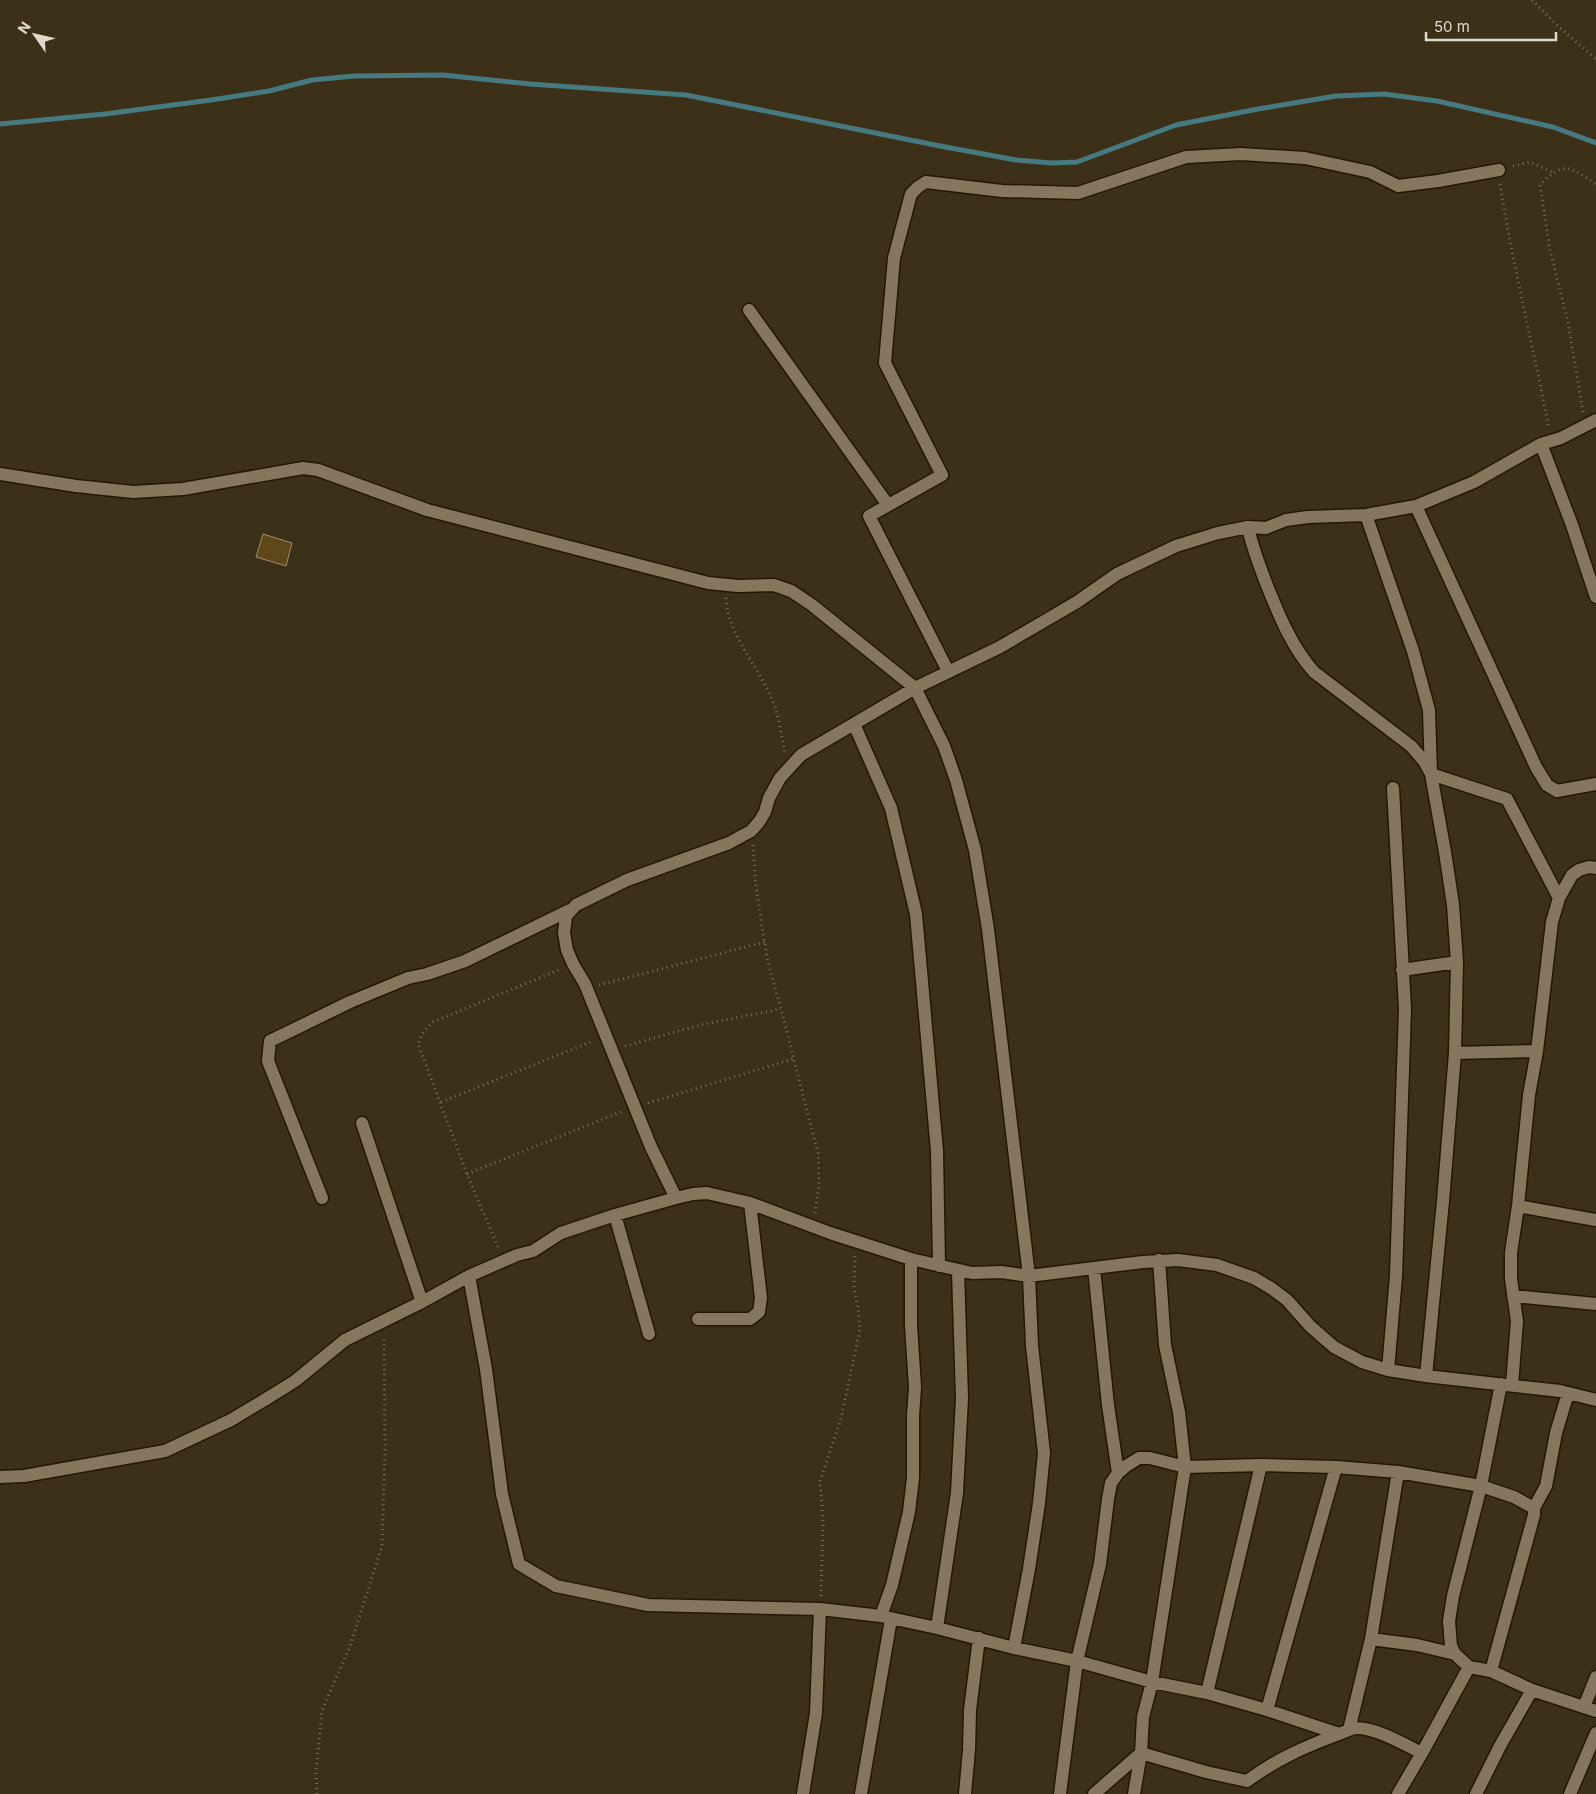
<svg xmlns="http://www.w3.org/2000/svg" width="1596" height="1794" viewBox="0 0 1596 1794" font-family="Inter,sans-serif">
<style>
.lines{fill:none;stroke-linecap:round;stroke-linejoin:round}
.stream{stroke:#477a80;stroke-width:5}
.building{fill:#5e4819;stroke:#9e8f75}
.minor-casing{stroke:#241802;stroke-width:15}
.path{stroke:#796e5a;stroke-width:3;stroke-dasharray:1 4;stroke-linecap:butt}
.minor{stroke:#85775d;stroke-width:12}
</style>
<rect width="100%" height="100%" fill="#3d3018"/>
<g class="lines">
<path class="stream" d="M0,124L105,114L211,100L269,91L312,80L354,76L443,75L530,84L686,95L940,146L1016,160L1051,163L1077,162L1176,125L1258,109L1336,96L1384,94L1437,101L1553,127L1596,143"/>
</g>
<path class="building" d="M263,534L292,543L286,566L256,557Z"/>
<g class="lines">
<defs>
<path id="minor" d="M749,310L888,505
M1541,444L1572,525L1596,597
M0,474L76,486L133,492L183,489L303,468L318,470L427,510L708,583L738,586L774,585L791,591L812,605L915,688L1000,647L1077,602L1117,574L1176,546L1218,533L1248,527L1266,528L1286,520L1308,517L1366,515L1416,506L1474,482L1541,444L1561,438L1596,420
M1416,506L1536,767L1547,785L1557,791L1596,784
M1366,515L1413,651L1429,710L1431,774L1507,799L1559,898
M1248,527C1252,547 1259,564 1266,583C1279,615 1291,646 1314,672L1411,746L1424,761L1431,774L1445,852L1453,905L1457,962L1455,1053L1443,1201L1426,1376
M948,671L869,516L942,475L885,363L894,258L911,194L918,187L926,182L1002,191L1078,193L1186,157L1241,154L1305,158L1370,172L1398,186L1438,181L1499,170
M854,724L891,808L916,914L937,1151L939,1266
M1402,970L1457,962
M1455,1053L1537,1051
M362,1123L422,1302
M322,1198L268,1061L270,1041L350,1002L408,978L427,974L465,961L570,910
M1518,1206L1596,1220
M615,1215L649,1334
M1094,1268L1108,1405L1118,1473
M469,1276L486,1369L502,1494L519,1564L556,1586L648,1605L820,1609L881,1616L937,1628L1014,1648L1077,1661L1152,1682L1207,1693L1267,1710L1339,1734L1349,1730L1371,1639L1398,1472
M1513,1296L1596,1304
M698,1319H750L759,1312L761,1298L750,1203
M1388,1370L1396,1276L1405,1009L1393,788
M1512,1385L1517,1321L1511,1279V1253L1518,1206L1529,1095L1537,1051L1552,922L1559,898L1572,875L1579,870L1589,867L1596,868
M0,1477L24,1476L165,1451L231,1420L266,1399L295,1381L345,1340L422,1302L469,1276L517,1255L533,1251L561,1233L615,1215L676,1198
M1534,1508L1546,1486L1556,1433L1568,1393
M881,1616L892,1585L909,1512L913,1478V1416L915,1387L911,1326V1259
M937,1628L957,1493L962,1398L958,1271
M1371,1639L1417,1645L1455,1654
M1014,1648L1029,1569L1039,1503L1044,1453L1032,1346L1029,1276L988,929L975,850L956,780L944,746L915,688L801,755L780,778L769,798L765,812L759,822L751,831L729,843L627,880L576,905L566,916L564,933L567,950L573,964L585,984L651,1147L676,1198L693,1194L707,1193L750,1203L830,1233L911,1259L972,1273L1001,1272L1029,1276L1143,1262L1178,1260L1217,1265L1254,1278L1271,1288L1287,1300L1310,1326L1334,1347L1362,1362L1388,1370L1426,1376L1560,1391L1596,1400
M1469,1667L1455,1654L1451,1646L1449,1621L1453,1596L1481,1486L1501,1384
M1207,1693L1261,1465
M1584,1707L1596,1677
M1267,1710L1336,1467
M1349,1730C1365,1721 1407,1746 1422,1753
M803,1794L816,1713L820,1609
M861,1794L891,1619
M965,1794L969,1750L970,1710L979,1638
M1060,1794L1077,1661L1100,1564L1108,1499L1111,1483L1118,1473L1126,1466L1139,1458H1150L1185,1467L1261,1465L1336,1467L1398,1472L1481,1486L1514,1497L1534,1508V1515L1491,1671
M1094,1794L1141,1753L1206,1772L1247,1781C1277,1759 1304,1747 1339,1734
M1134,1794L1141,1753L1143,1717L1152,1682L1185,1467L1179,1412L1165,1345L1159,1260
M1398,1794L1422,1753L1469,1667L1491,1671L1532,1690L1596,1711
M1476,1794L1500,1746L1532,1690
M1570,1794L1596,1733"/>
</defs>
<use href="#minor" class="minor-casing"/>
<path class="path" d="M1532,0L1558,26L1596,59
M1513,166L1530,162L1554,173
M1500,184C1513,266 1533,347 1549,428
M1583,412L1568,322L1550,250L1540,185C1564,159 1571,168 1596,184
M726,598C727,633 759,668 772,699C779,715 781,735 785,752
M753,845L756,887L768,963L781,1009L818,1153L819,1186L815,1213
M599,985L765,942
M625,1046L704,1024L781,1009
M441,1102L593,1041
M648,1103L793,1059
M467,1174L623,1111
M498,1247L467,1174L418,1044L424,1031L433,1022L561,969
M821,1596L823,1519L820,1481L841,1419L860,1329L858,1307L854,1288L855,1256
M317,1794L316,1773L322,1710L350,1646L382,1546L385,1451L384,1336"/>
<use href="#minor" class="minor"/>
</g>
<g transform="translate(35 35) rotate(304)" stroke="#3d3018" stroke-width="4" paint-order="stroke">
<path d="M0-4L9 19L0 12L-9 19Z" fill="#e0d8ca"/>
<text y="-8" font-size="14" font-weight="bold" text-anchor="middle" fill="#e0d8ca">N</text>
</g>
<path d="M1426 32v8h130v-8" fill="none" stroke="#e0d8ca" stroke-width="2.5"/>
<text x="1434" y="32" font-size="15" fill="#e0d8ca" stroke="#3d3018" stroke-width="4" paint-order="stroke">50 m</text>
</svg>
